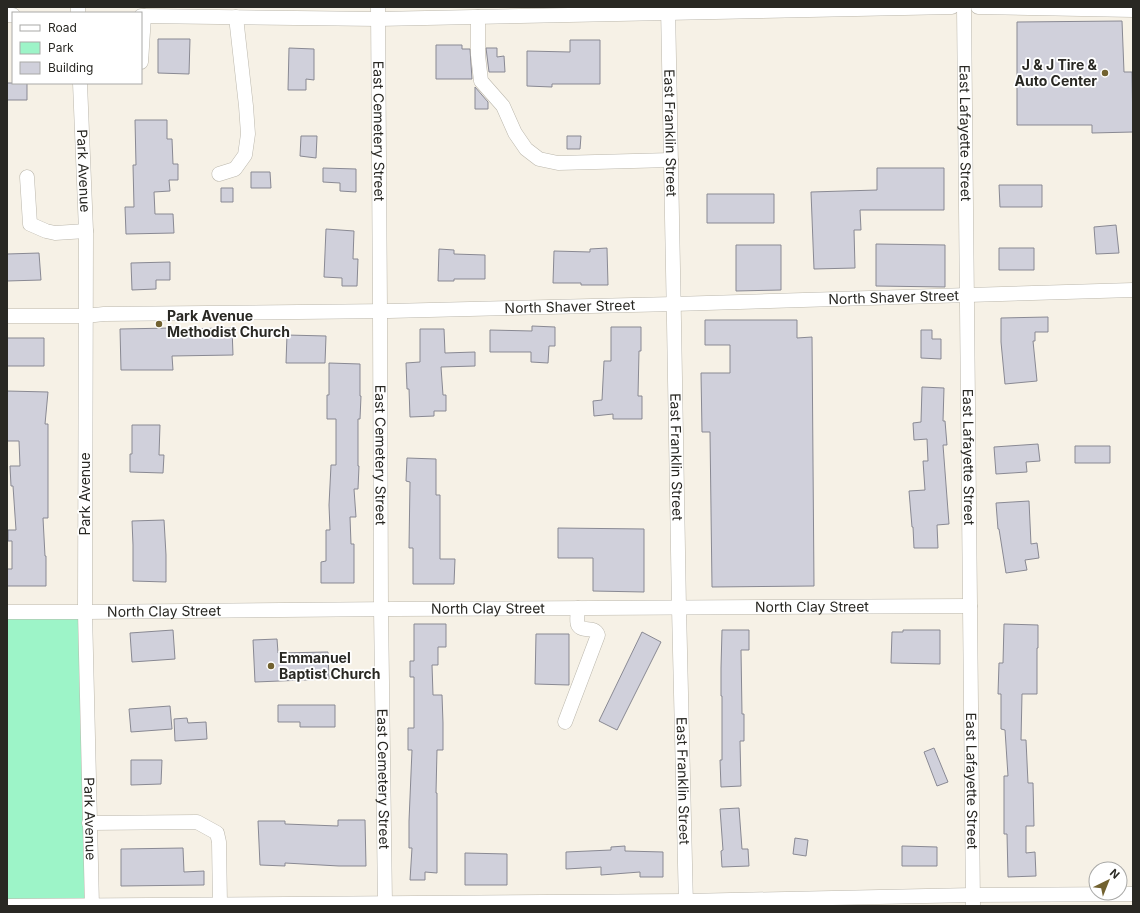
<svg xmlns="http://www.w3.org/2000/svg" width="1140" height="913" viewBox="0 0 1140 913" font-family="Inter,sans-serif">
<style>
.green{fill:#9df4c8}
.building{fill:#d0d0db;stroke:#898993}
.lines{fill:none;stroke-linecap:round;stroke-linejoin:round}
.minor-casing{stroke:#bbb7ac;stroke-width:15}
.minor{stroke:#fff;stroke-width:14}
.poi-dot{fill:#726230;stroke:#fff;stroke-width:1.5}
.labels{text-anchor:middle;stroke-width:3.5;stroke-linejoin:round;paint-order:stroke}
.poi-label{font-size:14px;font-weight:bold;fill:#292823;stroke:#fff;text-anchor:start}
.street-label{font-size:14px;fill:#292823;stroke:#fff}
</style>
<rect width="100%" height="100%" fill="#f6f1e6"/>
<path class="green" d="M7,612H85L92,905L7,906Z"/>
<path class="building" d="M1122,21L1124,72H1132L1133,132L1092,133V125H1017V22Z
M158,39H190L189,74L158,73Z
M570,40H600V84H552V87L527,86V51L570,52Z
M436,45H462V49H470L472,79H436Z
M289,48L314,49V80L306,79V90H288Z
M486,48H497V57L504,56L505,72H489Z
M7,83H27V100H7Z
M475,87L488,102V109H475Z
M135,120H167V139H172L173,164H178V180H169L170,191L154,192L155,214H173L174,233L126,234L125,207H134L133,165H136Z
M301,136H317L316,158L300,156Z
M567,136H581L580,149H567Z
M323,168L356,169V192L340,191V183L323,182Z
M877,168H944V210H860L861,230H854L855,268L814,269L811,192L877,190Z
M251,172H270L271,188H251Z
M999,185H1042V207H1000Z
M221,188H233V202H221Z
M707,194H774V223H707Z
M1116,225L1119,253L1096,254L1094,227Z
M326,229L354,231L353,259H358L357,286H342V278L324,277Z
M876,244L945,245V287L876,286Z
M736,245H781V290L736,291Z
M607,248L608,285H581V283H553L554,251L590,252V249Z
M999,248H1034V270H999Z
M439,249L454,250V254L485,255V279H454V281H438Z
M39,253L41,280L7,281V254Z
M170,262V280H156V289L132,290L131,263Z
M1048,317V332H1035V341H1033L1037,381L1005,384L1001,342V318Z
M705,320H797V338L812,337L814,586L712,587L710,432H702L701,373H730V345H705Z
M532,326L555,327V346H549L548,363L531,362V352H490V330L532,331Z
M611,327H641V351H639L638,396H642V419H613V414L594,416L593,401L602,400L604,361H611Z
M171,328V329L232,328L233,355L172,356L173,370H121L120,329Z
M420,329H444L445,353L475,352V366L441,367L443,395H446V411H434V416L410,417L409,389H407L406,363L420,362Z
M921,330H932V339H941V359L921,358Z
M287,335L326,336L325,363H286Z
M7,338H44V366H7Z
M329,363L360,364V396H361L360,419H358V466H359L358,489H354L356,517H350L351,544H354V583H321V562L326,561V530H330L329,505L331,465H336V419H327V395H329Z
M922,387L944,388L943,421H945L947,445H943L949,524L937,525L938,548H914L913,527H912L909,491L925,490L923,461H928L927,439L914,440L913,423L921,422Z
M7,391L48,392L45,424H48V518H43L45,556H46V586H7V569H12V541H8V530H16L13,486H11L10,466H20L19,441H7Z
M132,425H160L159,455H164L163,473L130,472V454H132Z
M1038,444L1040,461L1026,462L1027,472L996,474L994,447Z
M1075,446H1110V463H1075Z
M407,458L436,459V495H440V559H455L454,584H413V548H409L410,482L406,481Z
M1029,501L1031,544L1037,543L1039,558L1025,560L1027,570L1006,573L999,529H998L996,503Z
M164,520L166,555V582L133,581V545L132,521Z
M558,528L644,529V592L593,591V558H558Z
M414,624H446V647H438V665H432L433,695H442L443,723V750H437L436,793H437V873L425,872V880H410L412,848H409V821L412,750H408V728H414V677H410V661H414Z
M1004,624L1038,625V648H1037V694H1022L1021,740H1026L1028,783H1033L1034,826H1026V853L1035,852L1036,876L1008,877L1007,834H1004V776H1008L1005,730L1001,729V694H998L999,663H1003Z
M173,630L175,659L132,662L130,633Z
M722,630H749V650H741L742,714H744V741H740L741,786L721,787L720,760H722V696H721V668Z
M903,630H940V664L891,663L892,632H903Z
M642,632L661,642L617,730L599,721Z
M536,634H569V685L535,684Z
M277,639L278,653L328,652L329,679L255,682L253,640Z
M278,705H335V727H300V722H278Z
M170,706L172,729L131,732L129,709Z
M187,718L188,723L206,722L207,739L175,741L174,719Z
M934,748L948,782L937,786L924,752Z
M131,760H162L161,784L131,785Z
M739,808L742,849H748L749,866L722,867L721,851L723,850L720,809Z
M338,820H365L366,866H339L285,863V866L260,865L258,821H285V824L338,826Z
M795,838L808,840L806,856L793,854Z
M625,846V851L663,852V877H640V872L601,875V867L566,869V852L611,850V847Z
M902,846L937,847V866H902Z
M183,848L184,872L204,871V885L121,886V849Z
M465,853L507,854V885H465Z"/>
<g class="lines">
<defs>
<g id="minor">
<path d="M78,7V13"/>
<path id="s1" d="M378,7L380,312L381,609L385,903"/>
<path id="s2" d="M668,7L674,322L679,608L686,906"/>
<path id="s3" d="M964,7L973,906"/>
<path d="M978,7L1133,10"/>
<path d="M7,15H13"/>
<path d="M141,16L378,19L952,7"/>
<path d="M478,17V55L481,81L503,106L515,133L526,149L539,159L558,163L671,160"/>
<path d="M141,62L144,16"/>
<path id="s4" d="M80,83L86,231L85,612L92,906"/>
<path d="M219,174L235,169L245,155L248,134L246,106L236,17"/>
<path d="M27,177L30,224L46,231L55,233L86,231"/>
<path id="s5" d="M7,316H85L104,314L389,311L674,304L1133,290"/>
<path id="s6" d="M7,612H85L394,609L970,606"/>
<path d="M565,722L598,635C594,625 583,633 578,625C576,621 578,613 578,608"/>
<path d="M89,823L197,822L217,833L219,842L220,904"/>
<path d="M7,906L686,901L973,895L1133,894"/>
</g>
</defs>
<use href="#minor" class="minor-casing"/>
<use href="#minor" class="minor"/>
</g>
<g class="poi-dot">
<circle cx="1105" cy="73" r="4"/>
<circle cx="159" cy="324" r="4"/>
<circle cx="271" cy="666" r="4"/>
</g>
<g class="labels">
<g class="poi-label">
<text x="1097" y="70" text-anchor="end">J &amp; J Tire &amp;<tspan x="1097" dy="16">Auto Center</tspan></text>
<text x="167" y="321">Park Avenue<tspan x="167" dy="16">Methodist Church</tspan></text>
<text x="279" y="663">Emmanuel<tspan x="279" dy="16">Baptist Church</tspan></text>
</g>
<g class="street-label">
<text dy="5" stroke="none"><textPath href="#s1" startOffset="124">East Cemetery Street</textPath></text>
<text dy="5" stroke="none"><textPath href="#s2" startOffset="126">East Franklin Street</textPath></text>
<text dy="5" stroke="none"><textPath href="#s3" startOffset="126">East Lafayette Street</textPath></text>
<text dy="5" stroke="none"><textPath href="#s4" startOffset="88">Park Avenue</textPath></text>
<text dy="5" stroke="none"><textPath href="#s5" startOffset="887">North Shaver Street</textPath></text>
<text dy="5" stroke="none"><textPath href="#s5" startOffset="563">North Shaver Street</textPath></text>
<text dy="5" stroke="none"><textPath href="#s1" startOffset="448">East Cemetery Street</textPath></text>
<text dy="5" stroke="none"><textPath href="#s3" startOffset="450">East Lafayette Street</textPath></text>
<text dy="5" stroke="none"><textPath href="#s2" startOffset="450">East Franklin Street</textPath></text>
<text transform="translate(85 494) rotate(-90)" y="5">Park Avenue</text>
<text dy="5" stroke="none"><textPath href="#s6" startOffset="805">North Clay Street</textPath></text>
<text dy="5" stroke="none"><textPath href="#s6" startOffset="481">North Clay Street</textPath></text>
<text dy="5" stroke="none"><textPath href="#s6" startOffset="157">North Clay Street</textPath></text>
<text dy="5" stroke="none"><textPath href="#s1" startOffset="772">East Cemetery Street</textPath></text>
<text dy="5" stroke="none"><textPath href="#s2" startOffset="774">East Franklin Street</textPath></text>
<text dy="5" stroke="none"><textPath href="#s3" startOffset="774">East Lafayette Street</textPath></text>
<text dy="5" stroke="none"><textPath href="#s4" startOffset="736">Park Avenue</textPath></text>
</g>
</g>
<rect width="1140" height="913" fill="none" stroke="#292823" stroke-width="16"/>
<rect x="12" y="12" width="130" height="72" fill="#ffffff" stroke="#a9a9a7"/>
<rect x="20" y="25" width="20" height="6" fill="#ffffff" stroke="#a9a9a7"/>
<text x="48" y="32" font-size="12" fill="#292823">Road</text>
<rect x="20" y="42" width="20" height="12" fill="#9df4c8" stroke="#a9a9a7"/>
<text x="48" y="52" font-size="12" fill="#292823">Park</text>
<rect x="20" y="62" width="20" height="12" fill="#d0d0db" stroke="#a9a9a7"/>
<text x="48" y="72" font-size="12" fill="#292823">Building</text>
<g transform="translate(1108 881) rotate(43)"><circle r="19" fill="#ffffff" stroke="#a9a9a7"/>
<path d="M0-3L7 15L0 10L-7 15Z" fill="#726230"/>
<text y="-6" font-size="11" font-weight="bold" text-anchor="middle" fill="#292823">N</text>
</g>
</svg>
